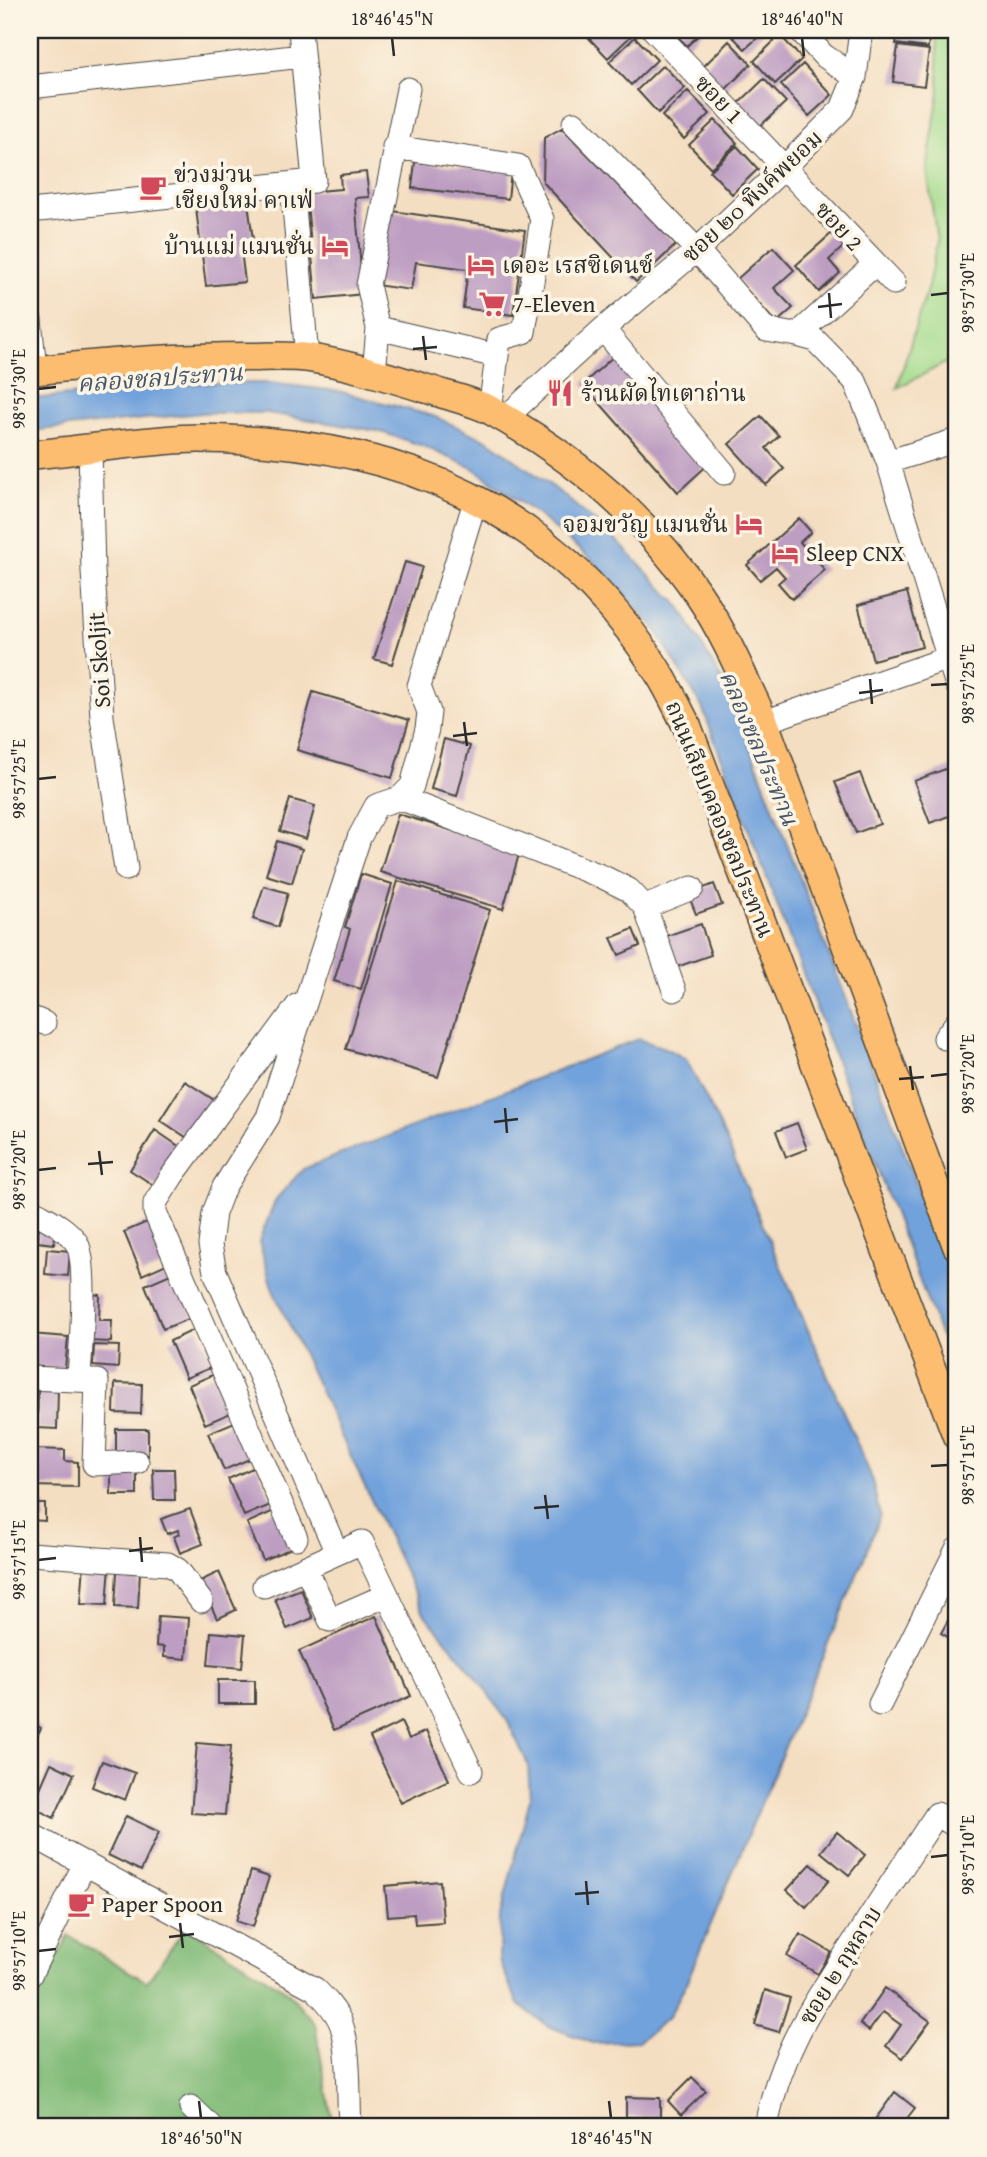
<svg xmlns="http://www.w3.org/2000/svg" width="987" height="2157" viewBox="0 0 987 2157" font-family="'Gentium Book Plus','Noto Serif Thai',serif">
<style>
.green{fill:#a2db8c;stroke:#66835c;stroke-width:2}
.forest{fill:#81bb78;stroke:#567352;stroke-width:2}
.water{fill:#72a2dc;stroke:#4e6684;stroke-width:2}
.building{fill:#bd9ec2}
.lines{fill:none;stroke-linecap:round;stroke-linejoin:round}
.minor-casing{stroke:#494642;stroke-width:25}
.major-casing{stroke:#494642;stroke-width:31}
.minor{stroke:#fff;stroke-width:23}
.major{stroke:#fcbd6f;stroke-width:28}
.ticks{fill:none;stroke:#2b2b2b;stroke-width:2.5}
.labels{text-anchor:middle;stroke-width:7;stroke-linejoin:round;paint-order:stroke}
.street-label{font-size:23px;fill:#2b2b2b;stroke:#fcf5e5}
.poi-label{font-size:23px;fill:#2b2b2b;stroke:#fcf5e5;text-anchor:start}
.water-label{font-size:24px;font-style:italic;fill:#445569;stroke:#fcf5e5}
.neatline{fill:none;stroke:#2b2b2b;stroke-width:2.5}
.ticks-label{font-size:18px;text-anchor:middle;fill:#2b2b2b}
</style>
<rect width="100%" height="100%" fill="#fcf5e5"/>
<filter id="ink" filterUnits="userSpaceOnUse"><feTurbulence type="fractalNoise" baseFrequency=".0143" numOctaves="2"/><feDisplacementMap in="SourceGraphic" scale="14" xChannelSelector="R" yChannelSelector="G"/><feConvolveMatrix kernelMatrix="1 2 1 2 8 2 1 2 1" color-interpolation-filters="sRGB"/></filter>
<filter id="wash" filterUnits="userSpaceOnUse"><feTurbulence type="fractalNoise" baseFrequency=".00686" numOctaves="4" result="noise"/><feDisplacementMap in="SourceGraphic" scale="28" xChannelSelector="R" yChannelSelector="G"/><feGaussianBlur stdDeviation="1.57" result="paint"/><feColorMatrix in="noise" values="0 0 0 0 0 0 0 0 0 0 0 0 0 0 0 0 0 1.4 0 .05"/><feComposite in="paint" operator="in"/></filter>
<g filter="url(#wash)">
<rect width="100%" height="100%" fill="#f4dec1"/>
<path class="green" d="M936,30H957V357L897,388L928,286L937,241L927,170L939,92Z
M957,1048V1106L949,1059Z"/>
<path class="forest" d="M186,1927L287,1991L315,2024L332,2120L316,2127H30V2000L34,1999L69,1936L147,1982Z"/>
<path class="water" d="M200,383H269L338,391L433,416L489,441L557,490L614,538L680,607L730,694L957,1290V1379L702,707L654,627L593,561L538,515L473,468L423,446L378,431L268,413H201L30,431V399Z
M638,1039L665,1048L686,1059L720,1126L871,1476L880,1515L864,1558L687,1981L669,2017L639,2041L593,2043L548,2026L518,2004L499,1960L500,1916L530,1799L528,1764L508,1722L471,1670L425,1615L272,1288L259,1241L276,1199L303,1169Z"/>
<g id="blocks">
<path class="building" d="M591,30H631L634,33L608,58L586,35Z
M671,30H704L687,46Z
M726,30H766L745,49Z
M898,30H930L928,48L896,44Z
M780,35L802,59L775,84L754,61Z
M635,37L657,60L631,85L609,62Z
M729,41L751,64L725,90L703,67Z
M898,46L929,50L924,86L893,82Z
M803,64L832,95L809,116L781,85Z
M663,65L685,88L658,113L637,90Z
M764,79L786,102L759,127L738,104Z
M688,91L710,114L684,139L662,116Z
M715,120L737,143L711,168L689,145Z
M562,128L676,245L636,282L543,182L544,138Z
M737,146L758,169L732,194L710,171Z
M415,162L511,172L508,199L412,188Z
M366,172L369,197L355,198L363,294L316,299L306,192L341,189L340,175Z
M248,203L253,240L240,242L245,282L206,286L196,209Z
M385,210L525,230L513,315L463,308L468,269L416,262L411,290L375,285Z
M832,233L844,246L829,260L840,273L819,292L796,265Z
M773,247L794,270L774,288L793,308L776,323L737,279Z
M616,354L711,462L678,492L583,384Z
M761,416L779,436L766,448L784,469L766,485L729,444Z
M799,518L811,532L800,542L825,570L792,599L778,583L785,577L776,567L760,580L747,565Z
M405,562L422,567L392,664L374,659Z
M907,592L922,647L873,660L858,605Z
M313,692L409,720L392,778L297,750Z
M444,739L470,746L457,796L431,789Z
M953,766L957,778V813L930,823L914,781Z
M860,773L880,824L856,833L835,782Z
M290,799L315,806L306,839L280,831Z
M398,814L520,851L503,909L380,872Z
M277,841L302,849L292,883L266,875Z
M361,874L392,884L361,989L334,981L350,929L345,927Z
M398,881L490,910L438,1077L346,1049Z
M714,884L722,905L696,914L688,894Z
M264,886L288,893L278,927L253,919Z
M701,924L711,955L674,968L663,937Z
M633,929L640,946L619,955L611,938Z
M185,1081L214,1100L189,1139L160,1120Z
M797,1123L807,1149L786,1157L776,1131Z
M155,1130L183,1149L158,1188L130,1170Z
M154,1219L171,1262L142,1275L124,1232Z
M30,1221H35L32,1243H30Z
M39,1223L55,1224L54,1244L38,1242Z
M47,1249L70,1251L68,1276L45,1274Z
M175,1272L194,1317L163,1329L145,1285Z
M30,1289H34L32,1317H30Z
M87,1294L100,1295L99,1320H112L111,1342L85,1341Z
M198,1328L215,1366L186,1378L170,1341Z
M30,1334L68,1337L65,1369L30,1366Z
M94,1345L119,1346L118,1368L93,1366Z
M217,1373L233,1412L205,1424L189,1385Z
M115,1383L142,1384L141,1414L114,1413Z
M38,1388L58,1389L57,1429L37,1428Z
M237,1421L252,1458L224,1470L208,1433Z
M116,1429H148V1456L116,1455Z
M33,1449L65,1450V1461L78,1462V1487L32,1486Z
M257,1466L273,1504L244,1516L228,1479Z
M111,1468H137V1495H111Z
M153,1469H174L175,1500H154Z
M30,1500H35V1504H45V1521L30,1520Z
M190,1509L203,1544L180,1553L174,1537L179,1534L178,1530L167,1534L161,1519Z
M276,1510L292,1548L263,1560L247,1523Z
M84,1564L110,1565L107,1605L81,1604Z
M117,1571L140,1572L138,1608L115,1607Z
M219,1572L236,1610L217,1619L200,1581Z
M301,1589L313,1618L287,1629L275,1599Z
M957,1604V1642L941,1633Z
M158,1616L189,1618L186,1659L164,1657V1647L156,1646Z
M376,1616L411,1696L334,1730L299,1651Z
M211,1632L245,1635L242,1668L208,1665Z
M218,1680H255V1704H218Z
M30,1721L41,1728L30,1749Z
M401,1722L409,1739L426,1731L449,1780L401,1803L370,1737Z
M197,1743L231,1746L225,1815L191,1813Z
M30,1756L36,1759L30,1775Z
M102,1761L135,1773L125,1800L92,1787Z
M51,1763L74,1774L54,1818L32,1807Z
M126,1816L159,1832L141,1871L108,1855Z
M837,1832L865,1855L849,1875L821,1852Z
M811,1864L829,1880L806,1907L787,1890Z
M251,1871L269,1877L253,1927L236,1921Z
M440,1881L443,1922L415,1924L414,1914L388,1916L385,1886Z
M800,1934L831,1952L818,1974L787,1956Z
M885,1988L930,2021L903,2058L886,2046L901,2025L883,2012L869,2031L860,2024Z
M765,1990L790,1998L779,2032L755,2025Z
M692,2077L706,2091L681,2115L668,2101Z
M895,2092L915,2108L900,2127H882L874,2121Z
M626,2097L660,2098V2117H626Z
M785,2121L822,2122V2127H785Z"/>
</g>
</g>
<g filter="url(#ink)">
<use href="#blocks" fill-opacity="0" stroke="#494642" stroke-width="2"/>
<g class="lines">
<defs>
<path id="minor" d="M654,30L894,283
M800,30L823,55L855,77
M30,87L302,56
M574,123L697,250L766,330L797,335L815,340L855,381L888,462L957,685
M394,147L518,166L542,219L524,332L499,339L497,356
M292,183L307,358
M30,211L314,181L300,30
M30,320L35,370
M378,328L497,356L490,410
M603,329L724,473
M797,335L875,264
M374,373L378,328L368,285L408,89
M504,419L603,329L697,250L785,167L842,109L855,77L861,30
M90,449L93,571L102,717L126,869
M888,462L957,440
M764,722L957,655
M400,798L603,877L629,890L645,907L674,990
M645,907L692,888
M30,1017L44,1023
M945,1038L957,1022
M37,1213C51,1221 66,1228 76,1242C89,1260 80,1353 79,1379
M30,1378L97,1381L94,1464L137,1462
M296,1538L155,1212V1203L172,1176L298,1005
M337,1553L215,1272L210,1245L214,1213L224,1187L268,1117L359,838L376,806L400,798L412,786L427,729L429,712L419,686L476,498
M30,1554L168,1564L178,1570L201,1601
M306,1568L330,1620L387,1595
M264,1586L362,1542L471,1771
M880,1704L957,1549
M30,1834L315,1989C324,1998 333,2007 339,2019C351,2042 348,2100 350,2127
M30,1975L85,1863
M191,2107L211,2127
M766,2127C779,2053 815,2001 855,1940C882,1898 909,1856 937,1814L957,1827"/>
<path id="major" d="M30,371C102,363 173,357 246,357C266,357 289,355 309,358C352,365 395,379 437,392C455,398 475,402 492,411C573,457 646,517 699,595C725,634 744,679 764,722L957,1246
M30,455C81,450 132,442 182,439C210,437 239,440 267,442C434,455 572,530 660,675C670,691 678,709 687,726L957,1436"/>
</defs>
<use href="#minor" class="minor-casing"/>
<use href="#major" class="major-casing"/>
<use href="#minor" class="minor"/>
<use href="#major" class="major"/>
</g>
</g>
<path class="ticks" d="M392,38L394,56M802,38L804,56M829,293L831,318M931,295L948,293M818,307L842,304M423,336L426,360M413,349L437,347M38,389L56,387M870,679L872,704M931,685L948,684M859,693L883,690M464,722L467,746M453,736L477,733M38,779L56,777M910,1066L913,1090M931,1076L948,1074M899,1079L924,1077M505,1108L507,1133M494,1122L518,1119M99,1151L102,1175M88,1164L113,1162M38,1170L56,1168M931,1466L948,1465M545,1495L548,1519M534,1508L559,1506M140,1537L142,1562M129,1551L153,1548M38,1560L56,1558M931,1857L948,1855M586,1881L588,1905M575,1894L599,1892M180,1923L183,1948M169,1937L194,1934M38,1951L56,1949M199,2101L201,2118M609,2101L611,2118"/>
<defs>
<symbol id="cafe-bare" viewBox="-9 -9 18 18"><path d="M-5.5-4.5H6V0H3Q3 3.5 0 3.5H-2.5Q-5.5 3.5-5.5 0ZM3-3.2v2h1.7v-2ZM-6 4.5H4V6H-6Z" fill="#d1495b" stroke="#fcf5e5" stroke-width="2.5" paint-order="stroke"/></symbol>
<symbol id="hotel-bare" viewBox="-9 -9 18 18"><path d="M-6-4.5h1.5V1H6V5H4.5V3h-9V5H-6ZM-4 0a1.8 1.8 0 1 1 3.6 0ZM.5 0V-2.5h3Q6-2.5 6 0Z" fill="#d1495b" stroke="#fcf5e5" stroke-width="2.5" paint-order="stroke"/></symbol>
<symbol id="supermarket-bare" viewBox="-9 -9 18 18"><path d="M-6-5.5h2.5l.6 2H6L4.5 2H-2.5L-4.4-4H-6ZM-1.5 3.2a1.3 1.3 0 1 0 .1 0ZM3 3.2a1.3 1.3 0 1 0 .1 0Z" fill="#d1495b" stroke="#fcf5e5" stroke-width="2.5" paint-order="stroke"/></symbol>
<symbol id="restaurant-bare" viewBox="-9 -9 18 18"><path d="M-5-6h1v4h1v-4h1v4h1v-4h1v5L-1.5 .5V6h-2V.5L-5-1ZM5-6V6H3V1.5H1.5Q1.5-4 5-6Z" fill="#d1495b" stroke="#fcf5e5" stroke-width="2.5" paint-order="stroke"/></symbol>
</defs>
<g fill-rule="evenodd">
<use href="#cafe-bare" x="134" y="168" width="38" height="38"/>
<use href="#hotel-bare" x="316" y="227" width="38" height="38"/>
<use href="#hotel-bare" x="462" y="246" width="38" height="38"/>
<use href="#supermarket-bare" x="473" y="285" width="38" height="38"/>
<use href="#restaurant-bare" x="541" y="374" width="38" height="38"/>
<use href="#hotel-bare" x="730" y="505" width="38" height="38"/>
<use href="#hotel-bare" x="766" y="534" width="38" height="38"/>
<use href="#cafe-bare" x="62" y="1885" width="38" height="38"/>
</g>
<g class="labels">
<g class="street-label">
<text transform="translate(719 99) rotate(46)" y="8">ซอย 1</text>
<text transform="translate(752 196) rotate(-43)" y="8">ซอย ๒๐ พิงค์พยอม</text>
<text transform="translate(839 226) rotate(47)" y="8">ซอย 2</text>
<text transform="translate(99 660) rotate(-94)" y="8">Soi Skoljit</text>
<text transform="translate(720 819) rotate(68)" y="8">ถนนเลียบคลองชลประทาน</text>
<text transform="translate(840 1965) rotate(-58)" y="8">ซอย ๒ กุหลาบ</text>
</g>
<g class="poi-label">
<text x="174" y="182">ข่วงม่วน<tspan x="174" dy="26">เชียงใหม่ คาเฟ่</tspan></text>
<text x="314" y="254" text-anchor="end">บ้านแม่ แมนชั่น</text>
<text x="502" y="273">เดอะ เรสซิเดนซ์</text>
<text x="513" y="312">7-Eleven</text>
<text x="581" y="401">ร้านผัดไทเตาถ่าน</text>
<text x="728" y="532" text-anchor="end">จอมขวัญ แมนชั่น</text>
<text x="806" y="561">Sleep CNX</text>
<text x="102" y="1912">Paper Spoon</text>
</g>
<g class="water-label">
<text transform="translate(160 378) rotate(-4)" y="8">คลองชลประทาน</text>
<text transform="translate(759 748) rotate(67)" y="8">คลองชลประทาน</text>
</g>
</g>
<rect width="987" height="2157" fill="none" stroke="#fcf5e5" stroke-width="77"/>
<rect x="38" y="38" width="910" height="2080" class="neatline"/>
<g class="ticks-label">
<text x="392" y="25">18°46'45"N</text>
<text x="802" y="25">18°46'40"N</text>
<text transform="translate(968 293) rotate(-90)" y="6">98°57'30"E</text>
<text transform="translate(19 389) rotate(-90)" y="6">98°57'30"E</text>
<text transform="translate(968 684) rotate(-90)" y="6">98°57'25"E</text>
<text transform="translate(19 779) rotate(-90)" y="6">98°57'25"E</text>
<text transform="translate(968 1074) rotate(-90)" y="6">98°57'20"E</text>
<text transform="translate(19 1170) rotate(-90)" y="6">98°57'20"E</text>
<text transform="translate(968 1465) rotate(-90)" y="6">98°57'15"E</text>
<text transform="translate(19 1560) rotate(-90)" y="6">98°57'15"E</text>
<text transform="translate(968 1855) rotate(-90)" y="6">98°57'10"E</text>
<text transform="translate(19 1951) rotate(-90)" y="6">98°57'10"E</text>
<text x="201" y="2144">18°46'50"N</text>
<text x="611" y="2144">18°46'45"N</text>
</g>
</svg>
